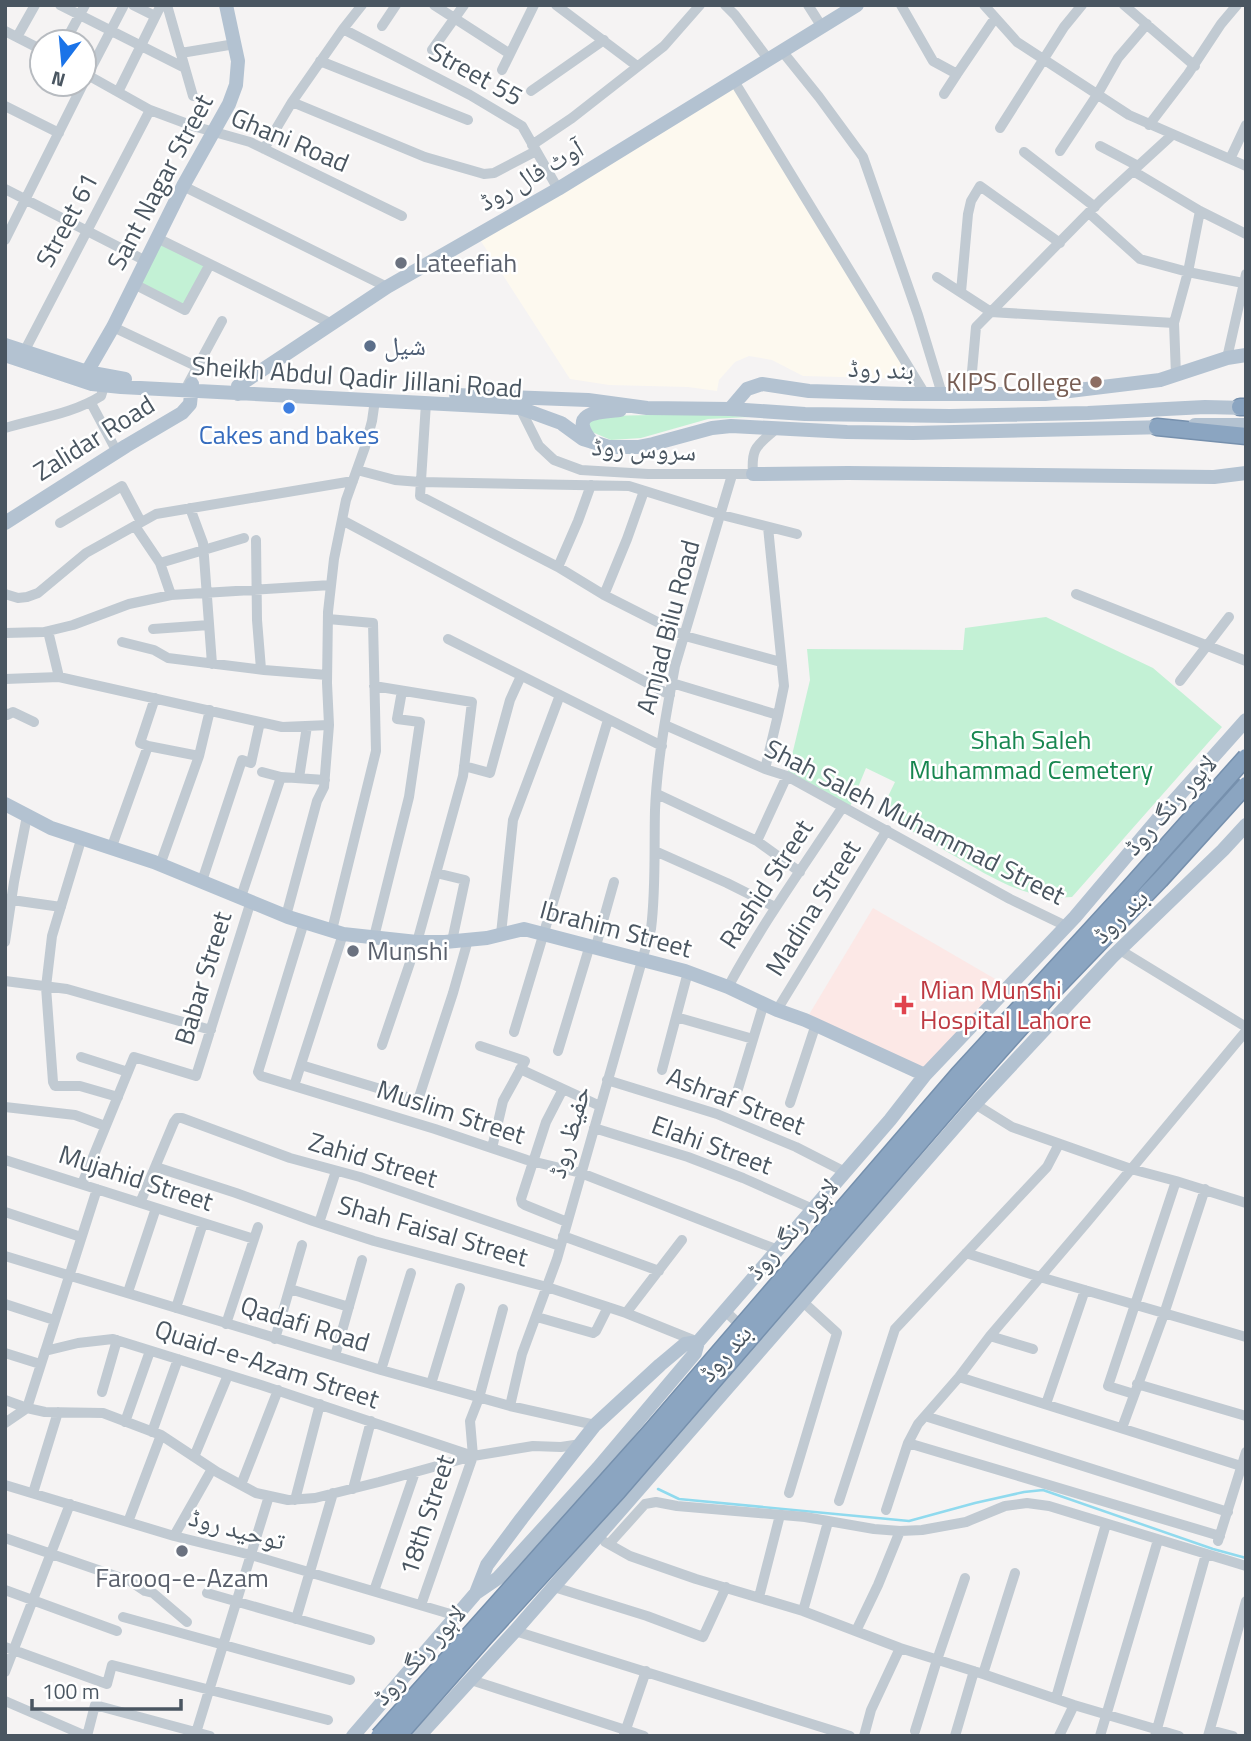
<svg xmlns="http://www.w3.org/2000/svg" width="1251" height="1741" viewBox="0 0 1251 1741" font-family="'Titillium Web','Noto Naskh Arabic',sans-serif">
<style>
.commercial{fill:#fdf9ef}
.medical{fill:#fce8e6}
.green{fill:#c3f1d5}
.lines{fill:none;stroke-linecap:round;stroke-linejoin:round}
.stream{stroke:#90daee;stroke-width:2.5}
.highway-casing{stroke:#7690ad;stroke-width:19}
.minor{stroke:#c1cad2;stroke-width:10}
.major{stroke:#b3c2d1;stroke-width:14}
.highway{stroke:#8ba5c1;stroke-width:16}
.highway-bridge-casing{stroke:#7690ad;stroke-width:19;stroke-linecap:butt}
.highway-bridge{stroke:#8ba5c1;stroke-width:16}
.worship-dot{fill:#6b7280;stroke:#fff;stroke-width:2.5}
.service-dot{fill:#5c6f8a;stroke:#fff;stroke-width:2.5}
.education-dot{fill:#8d6e63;stroke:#fff;stroke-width:2.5}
.shop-dot{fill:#3f7fe0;stroke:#fff;stroke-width:2.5}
.health-dot{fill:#e0444e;stroke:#fff;stroke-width:2.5}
.labels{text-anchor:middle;stroke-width:5;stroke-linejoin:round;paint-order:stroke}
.street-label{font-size:26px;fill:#4a5661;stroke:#fff}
.worship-label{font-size:26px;fill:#5b616d;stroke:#fff;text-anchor:start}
.service-label{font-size:26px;fill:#4e5e75;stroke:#fff;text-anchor:start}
.education-label{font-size:26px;fill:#785e54;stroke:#fff;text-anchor:end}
.shop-label{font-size:26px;fill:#366cbe;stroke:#fff}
.park-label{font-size:26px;fill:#17864f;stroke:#fff}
.health-label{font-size:26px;fill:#be3a42;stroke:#fff;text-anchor:start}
</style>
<rect width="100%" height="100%" fill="#f5f3f3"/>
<path class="commercial" d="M734,81L916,379L803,376L772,360L749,356L735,362L719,380L717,391L688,387L609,385L570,379L477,235Z"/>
<path class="medical" d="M873,908L1009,987L926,1078L804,1023Z"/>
<path class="green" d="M157,238L210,264L185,310L134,284Z
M699,414L749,417L708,419L641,438L611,440L592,432L589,425L592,418L604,416Z
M1046,617L1153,668L1222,727L1072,897C1025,901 990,876 951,854C928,840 904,827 880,813L895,782L866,768L849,809L787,776L810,680L807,649L963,650L965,628Z"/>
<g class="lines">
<path class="stream" d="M658,1489L679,1499L909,1521L975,1503L1024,1492L1043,1490L1213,1549L1246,1558"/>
<defs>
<path id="highway" d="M1240,407H1246
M1157,427L1246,436"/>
</defs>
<use href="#highway" class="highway-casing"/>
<path class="minor" d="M60,5L185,68
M133,5L155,16
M167,5L193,96
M362,5L343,29L292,102L425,157L484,174L494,173L536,151
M434,5L510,54
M556,5L637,66
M725,5L735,15L769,60
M808,5L822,27
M901,5L933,61L957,74L995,18
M984,5L1017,42L1129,115L1246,166
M1124,5L1195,66
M382,26L396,5
M343,29L470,95L522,126L558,189
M5,31L42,50
M17,37L35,5
M65,42L85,5
M432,50L464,5
M782,51L819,97L863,157L918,315L942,394
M181,53L235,44
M320,61L468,120
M502,70L534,5
M84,73L150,110L193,126L250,142L402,216
M85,80L124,5
M734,81L925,394
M531,91L604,40
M118,92L161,5
M944,94L957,74
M5,106L59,133
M1149,125L1188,74L1221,24L1237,5
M1000,128L1064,27L1082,5
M532,145L572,118L664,46L700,5
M1100,146L1138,166
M264,149L292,102
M1060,151L1097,95L1118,58L1147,24
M1024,152L1095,207
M1230,159L1246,125
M1133,171L1200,211L1246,234
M183,186L387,287
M5,189L146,261
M1089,213L1140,259L1188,272L1243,283
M157,238L332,324
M5,240L83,84
M937,277L991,312L1174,323
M134,284L185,310L210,264
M961,292L968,214L971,201L980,186L1060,243
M113,327L198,367
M24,352L150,110
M1227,358L1246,274
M1176,375L1174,323L1188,272L1200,211
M188,384L222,321
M970,394L976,327L1101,200L1172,135
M91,403L117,452
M426,403L420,496L558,567L604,595L685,636L781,662
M520,408L539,446L554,460L581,470L648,474H753C751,447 757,446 776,429
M5,428C38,418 72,414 101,396L104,386
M357,470L395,480L420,482L629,486L722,515L797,534
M190,508L203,543L212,664
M342,520L670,695
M60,523L122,486L141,522
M135,526L160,563L171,595
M256,540L257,620L261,669
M160,563L244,538
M558,567L578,521L591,485
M5,594L18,598L27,597L38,593L86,553L156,514L353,481
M1076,594L1246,661
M604,595L627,539L644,491
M328,619L373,623L376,751L332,930
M153,629L209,625
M48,631L59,677
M5,633L44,632L73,625L129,604L171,595L331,585
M448,639L662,746
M122,642L154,650L168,658L264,670L327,675
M5,679L59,677L282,727L329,725
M1180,681L1229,617
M672,683L778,715L784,686L768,527
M374,686L472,702L463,776L417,942L382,1045
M5,713L7,715L13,712L34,722
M665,725L765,769L787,776L1010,899L1066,926
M148,746L199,756
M464,766L490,773L510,700L521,676
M765,769L778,715
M262,772L281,777L325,780
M299,778L307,726
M657,794L757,841L800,872
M81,840L52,936L46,987L53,1082L55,1086H80L118,1097
M757,841L787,776
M111,849L148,746L140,743L155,698
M655,851L727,883L775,907
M160,865L199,756L210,710
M436,873L465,880L452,941
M202,881L242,760L251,763L260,722
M241,897L281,777
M5,899L61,907
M286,916L317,801L324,787L329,725L327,683L328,612L334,559L346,500L365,447L372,421L375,400
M304,922L258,1072L261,1076L435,1129L527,1160L581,1173L778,1250
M501,934L513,820L560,695
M374,937L409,797L420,722L397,719L402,691
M5,942L14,882L27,816
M596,946L614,882
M1120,950L1246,1027
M5,981L67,989L211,1030
M728,987C762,924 803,867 842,808
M777,1010L887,830
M676,1017L753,1039
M514,1032L608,720
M480,1046L525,1061L503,1101L492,1148
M558,1051L590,945
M81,1057L128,1072
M301,1065L417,1100L419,1097L453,993L468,940
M520,1069L600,1106
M662,1070L688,972
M607,1080L717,1114L796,1147L845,1172
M294,1086L343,934
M563,1089L546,1122L521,1199L522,1203L525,1205L567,1222
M738,1089L764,1003
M790,1103L816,1024
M975,1104L1012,1127L1131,1169L1176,1181L1246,1203
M5,1107L75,1115L105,1126
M594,1128L688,1157L743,1178L813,1209
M5,1160L254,1239
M156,1167L236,1193L313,1221L374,1241L547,1287L626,1313L698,1342
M82,1184L134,1057L196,1076L251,901
M140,1203L174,1122L177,1118H182L290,1158L360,1177L560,1246
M5,1212L81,1237
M319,1223L336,1171
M563,1236L659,1271
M966,1253L1040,1277L1246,1337
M5,1256L381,1370L510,1406L595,1425
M290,1289L349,1307
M128,1292L156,1208
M5,1304L54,1320
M176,1308L203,1223
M725,1311L763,1346
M626,1313L682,1240
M537,1317L593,1333L596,1331L608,1307
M226,1324L258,1227
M990,1336L1033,1349
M275,1339L302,1245
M45,1351L78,1343L113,1339L261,1385L473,1456
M5,1353L40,1364
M335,1356L362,1260
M381,1370L411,1273
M959,1377L1241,1466
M431,1384L460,1288
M1137,1384L1246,1416
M102,1392L117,1340
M1134,1394L1108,1386L1176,1181
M5,1400L27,1408L97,1189
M1046,1404L1085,1290
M510,1406L522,1354L557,1259L651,929C656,889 654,850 655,810C657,762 666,714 675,666L732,475
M925,1416L1228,1512
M125,1422L150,1351
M5,1423L27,1408L45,1412L103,1413L161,1435L217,1472L256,1493L288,1500L315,1498L379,1482L473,1456L533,1446L561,1447L581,1444
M1122,1428L1164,1314L1205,1189
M152,1432L178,1359
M194,1457L228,1375
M5,1485L174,1536L251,1555L457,1616
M241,1485L278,1390
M353,1489L371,1421
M33,1493L58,1412
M789,1493L837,1333L803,1302
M295,1500L320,1404
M839,1501L895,1329L1047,1167L1059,1144
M886,1510L908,1443
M128,1522L161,1435
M174,1536L212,1469
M1220,1536L908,1443L918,1424L959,1377L990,1336L1088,1221L1246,1031
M5,1538L130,1581L145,1591L153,1593L187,1622
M1218,1541L1246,1452
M605,1542L630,1556L696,1579L803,1611L900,1648L983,1674L1074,1705L1179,1736
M609,1544L645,1504L656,1502L677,1506L805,1517L874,1529L900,1531L922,1530L966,1522L1005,1506L1027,1503L1049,1506L1246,1566
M554,1587L647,1616L703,1637L726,1587
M5,1590L117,1631
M374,1591L415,1472
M207,1593L370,1640
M759,1597L780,1515
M421,1605L473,1456L470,1421L479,1398L503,1309
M803,1611L828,1522
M123,1617L350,1680
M296,1619L333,1493
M515,1631L850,1736
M856,1631L878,1585L900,1531
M5,1647L107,1684L112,1665L328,1720
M5,1672L70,1504
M983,1674L1015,1573
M471,1680L644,1736
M1056,1698L1106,1524
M5,1701L86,1736
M1210,1730L1233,1736
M915,1731L937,1660L965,1578
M624,1735L646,1671
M87,1736L95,1705L210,1736
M195,1736L269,1496
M864,1736L871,1710L900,1648
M955,1736L974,1671
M1059,1736L1074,1705
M1100,1736L1158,1540
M1155,1736L1206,1554
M1208,1736L1246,1601"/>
<path class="major" d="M5,345L87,372L125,379
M5,355L92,384L121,387L520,408L561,423L583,439L609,447H638L653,444L712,428L731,426L847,432L913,433L1167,427
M87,372L113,327L183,186L229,104L236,85L238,61L226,5
M238,394V386L387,287L558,189L857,5
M456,395L588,400L647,408L730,409L805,414L950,416L1088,413L1205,407L1246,408
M730,409L747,389L762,384L809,391L904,394H1045L1160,380L1227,358L1246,355
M1195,425H1246
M592,442C567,412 598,412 620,410
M753,474L848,473L1214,477L1246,473
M5,523L126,446L182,413L190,404L192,384
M5,804L51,828L154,862L288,917L343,934L417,942H445L487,938L524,929L685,971L728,987L777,1010L805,1020L925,1075
M476,1593L487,1565L522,1518L595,1425L660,1365L685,1344L698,1342
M353,1736L476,1593L498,1578L598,1468L695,1353L698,1342L890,1120L925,1075L1075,917L1157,820L1246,720
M419,1736L515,1631L975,1104L1112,957L1223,850L1246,825"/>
<use href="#highway" class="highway"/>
<defs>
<path id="highway-bridge" d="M379,1736L652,1430L958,1075L1132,885L1246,757
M398,1736L485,1637L618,1491L970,1084L1054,990L1160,880L1246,785"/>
</defs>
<use href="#highway-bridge" class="highway-bridge-casing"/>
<use href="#highway-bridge" class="highway-bridge"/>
</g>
<g class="worship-dot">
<circle cx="401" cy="263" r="7"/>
<circle cx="353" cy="951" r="7"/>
<circle cx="182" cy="1551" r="7"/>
</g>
<circle class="service-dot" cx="370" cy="346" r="7"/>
<circle class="education-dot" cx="1096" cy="382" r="7"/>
<circle class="shop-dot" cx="289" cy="408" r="7"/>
<path class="health-dot" d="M900.5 994.5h7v7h7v7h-7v7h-7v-7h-7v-7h7z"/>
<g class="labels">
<g class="street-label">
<text transform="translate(476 74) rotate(29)" y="9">Street 55</text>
<text transform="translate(290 140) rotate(23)" y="9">Ghani Road</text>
<text transform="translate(531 175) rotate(-30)" y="9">آوٹ فال روڈ</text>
<text transform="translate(160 182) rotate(-62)" y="9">Sant Nagar Street</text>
<text transform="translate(67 220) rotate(-62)" y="9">Street 61</text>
<text transform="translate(881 369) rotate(2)" y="9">بند روڈ</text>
<text transform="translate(357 377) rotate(4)" y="9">Sheikh Abdul Qadir Jillani Road</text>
<text transform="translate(94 438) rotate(-32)" y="9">Zalidar Road</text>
<text transform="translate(644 449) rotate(3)" y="9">سروس روڈ</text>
<text transform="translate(668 627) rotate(-75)" y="9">Amjad Bilu Road</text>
<text transform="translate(1170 805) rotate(-48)" y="9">لاہور رنگ روڈ</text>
<text transform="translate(915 822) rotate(27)" y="9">Shah Saleh Muhammad Street</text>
<text transform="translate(766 884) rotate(-57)" y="9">Rashid Street</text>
<text transform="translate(813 908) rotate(-58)" y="9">Madina Street</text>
<text transform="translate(1120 916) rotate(-44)" y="9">بند روڈ</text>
<text transform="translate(616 929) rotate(15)" y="9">Ibrahim Street</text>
<text transform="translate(203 978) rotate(-73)" y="9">Babar Street</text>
<text transform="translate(736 1101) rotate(21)" y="9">Ashraf Street</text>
<text transform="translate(451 1112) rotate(18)" y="9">Muslim Street</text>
<text transform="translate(569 1132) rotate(-74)" y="9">حفیظ روڈ</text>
<text transform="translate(712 1145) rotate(20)" y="9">Elahi Street</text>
<text transform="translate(373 1160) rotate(17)" y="9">Zahid Street</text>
<text transform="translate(136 1178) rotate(18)" y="9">Mujahid Street</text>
<text transform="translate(792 1229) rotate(-49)" y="9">لاہور رنگ روڈ</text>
<text transform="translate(433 1231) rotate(16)" y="9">Shah Faisal Street</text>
<text transform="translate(305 1324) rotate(17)" y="9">Qadafi Road</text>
<text transform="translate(725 1353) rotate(-49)" y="9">بند روڈ</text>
<text transform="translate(267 1364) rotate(18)" y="9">Quaid-e-Azam Street</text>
<text transform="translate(427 1515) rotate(-72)" y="9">18th Street</text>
<text transform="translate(237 1529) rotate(15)" y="9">توحید روڈ</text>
<text transform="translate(419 1655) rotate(-48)" y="9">لاہور رنگ روڈ</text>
</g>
<g class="worship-label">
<text x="415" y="272">Lateefiah</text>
<text x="367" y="960">Munshi</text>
<text x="182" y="1587" text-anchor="middle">Farooq-e-Azam</text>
</g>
<g class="service-label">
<text x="384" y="355">شیل</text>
</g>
<g class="education-label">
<text x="1082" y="391">KIPS College</text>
</g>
<g class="shop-label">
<text x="289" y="444">Cakes and bakes</text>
</g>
<g class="park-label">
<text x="1031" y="749">Shah Saleh<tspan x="1031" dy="30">Muhammad Cemetery</tspan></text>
</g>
<g class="health-label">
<text x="920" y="999">Mian Munshi<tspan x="920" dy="30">Hospital Lahore</tspan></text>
</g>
</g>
<rect width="1251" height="1741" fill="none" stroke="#4a5661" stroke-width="14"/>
<g transform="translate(63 63) rotate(196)"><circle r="33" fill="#ffffff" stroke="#b7bbc0" stroke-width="2"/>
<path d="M0-5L12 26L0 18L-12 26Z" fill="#1a73e8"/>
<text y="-10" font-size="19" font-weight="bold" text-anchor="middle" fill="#4a5661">N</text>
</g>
<path d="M32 1699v10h149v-10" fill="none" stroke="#4a5661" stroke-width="3.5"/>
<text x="42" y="1699" font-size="21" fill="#4a5661" stroke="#ffffff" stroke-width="5" paint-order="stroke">100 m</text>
</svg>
